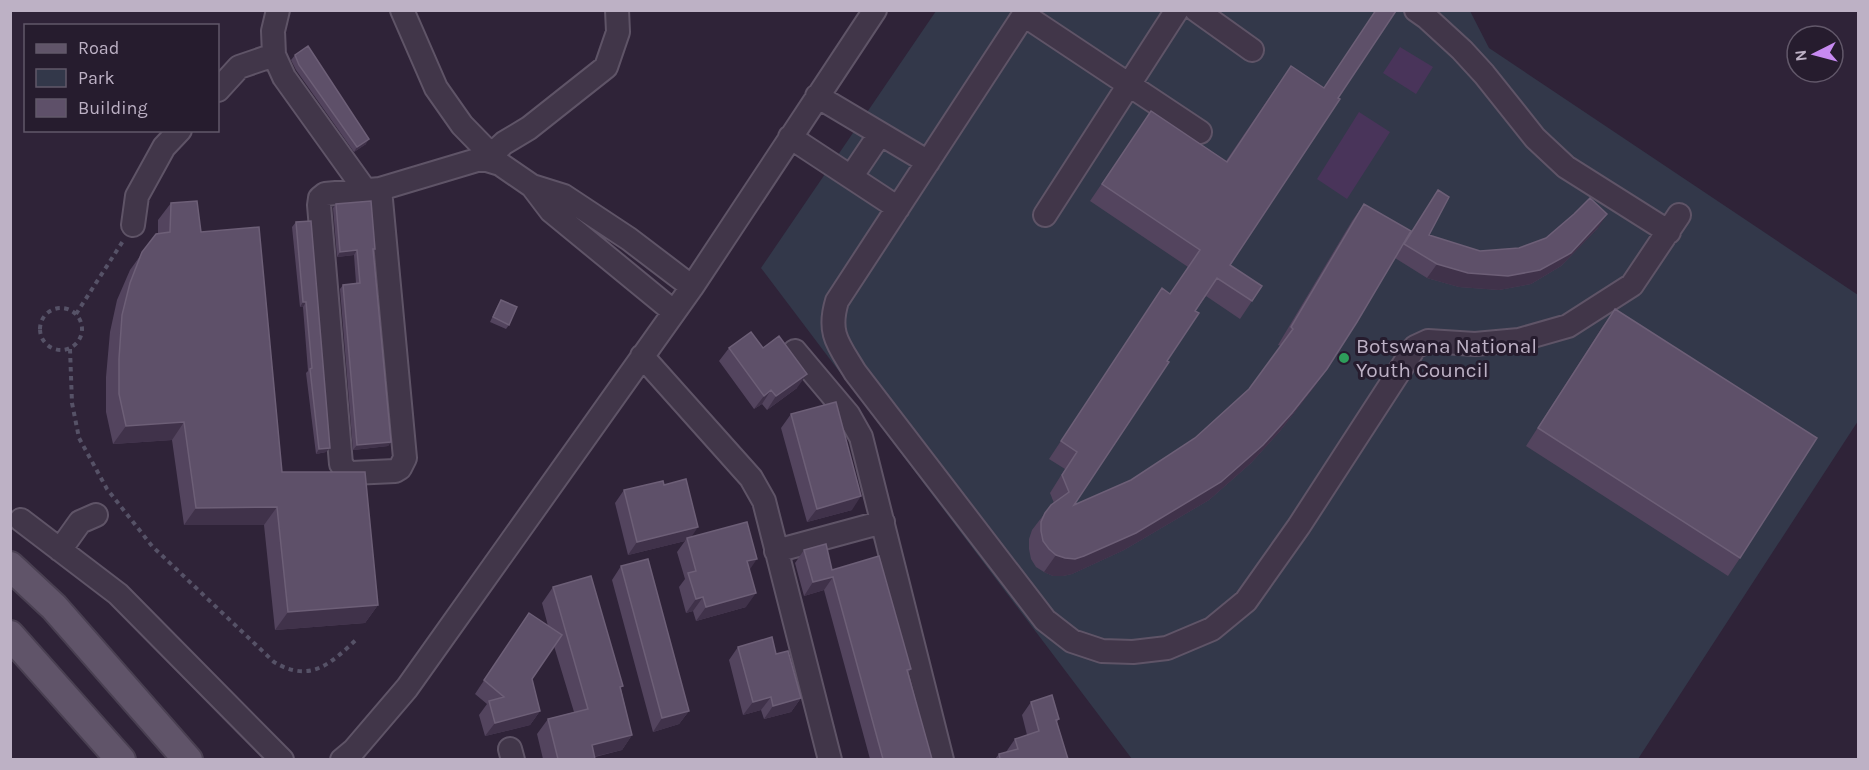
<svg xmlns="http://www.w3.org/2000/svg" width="1869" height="770" viewBox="0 0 1869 770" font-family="Karla,sans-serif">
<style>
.green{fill:#33384a}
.water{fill:#49345a}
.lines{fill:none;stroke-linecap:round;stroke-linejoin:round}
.minor-casing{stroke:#5f5467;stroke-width:26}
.major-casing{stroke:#4a4052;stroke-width:32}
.path{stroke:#565267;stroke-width:4;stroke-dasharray:4.5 4.5;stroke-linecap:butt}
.minor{stroke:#413649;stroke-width:22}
.major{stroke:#605469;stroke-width:28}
.wall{fill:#53445e}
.shaded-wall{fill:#40324a}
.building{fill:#5e5069;stroke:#6d5f77;stroke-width:1.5}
.leisure-dot{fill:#2e9e5b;stroke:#261c2e;stroke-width:2}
.labels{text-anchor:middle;stroke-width:6;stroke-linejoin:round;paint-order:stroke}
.poi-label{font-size:21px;fill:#bdb1c5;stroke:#261c2e;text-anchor:start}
</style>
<rect width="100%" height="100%" fill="#2f2338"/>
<path class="green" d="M936,11H1470L1489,48L1858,295V421L1638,759H1132L761,268Z"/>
<path class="water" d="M1400,47L1433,67L1416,94L1383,73Z
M1359,112L1390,132L1347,199L1317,179Z"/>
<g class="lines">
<defs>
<path id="minor" d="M278,10L273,31L274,55L284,77L365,190
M402,10L436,88L462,125L500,164L532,186L564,196L629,239L692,287
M1027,10L837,301C827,334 839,345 855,372L1045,620L1072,641L1102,651L1133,652L1167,648L1212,629L1246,601L1299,526L1415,347L1428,341L1475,344L1519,340L1568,326L1632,285L1679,215
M1196,10L1252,50
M1416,10L1426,17L1462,50L1484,74L1535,138L1566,167L1669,232
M1024,15L1200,132
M218,90L239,67L274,55
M817,96L928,162
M790,137L898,208
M491,155L504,143L529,128L606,67L618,32L617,10
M851,177L880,134
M532,186L551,211L674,312
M380,189L405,458L400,468L395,471L352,473L347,472L341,464L319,205L320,198L325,194L380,189L477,160H487L500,164
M1045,215L1177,10
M133,225L137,196L164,147L180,130
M795,351L848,414L861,437L942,760
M642,356L751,478L764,501L830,760
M21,520L118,594L282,760
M60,550L80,522L96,515
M776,551L883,522
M510,749L513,760
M342,760L354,750L407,688L692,287L875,10"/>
<path id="major" d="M10,566L54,607L188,760
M10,635L121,760"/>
</defs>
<use href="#minor" class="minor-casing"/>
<use href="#major" class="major-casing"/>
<path class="path" d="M40 329a21 21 0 1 1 42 0a21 21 0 1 1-42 0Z
M76,314L123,241
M70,349L72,403L79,438L107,489L152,546L274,662C311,684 331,663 358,638"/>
<use href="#minor" class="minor"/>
<use href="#major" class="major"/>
</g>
<path class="wall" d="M1376,10L1338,98L1230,265L1252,301L1240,319L1206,296L1195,311L1167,361L1074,505L1131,480L1195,438L1249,389L1281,346L1278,345L1352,221L1364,204L1397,255L1438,190L1429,235L1480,251L1519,248L1598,228L1561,266L1531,284L1499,290L1459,287L1427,278L1395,258L1327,369L1314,387L1280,431L1251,463L1209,500L1124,550L1072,574L1063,576H1053L1044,572L1036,567L1031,559L1029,549V539L1032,530L1045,513L1054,503L1050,493L1065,469L1049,459L1162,288L1170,294L1188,267L1090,201L1151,111L1226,161L1279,83L1324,88Z
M295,55L366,144L354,152L296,70L291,60Z
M171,203L201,232L282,472L378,605L365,623L275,630L264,525H184L172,440L113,444L106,412V377L110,332L117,300L130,270L156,234L158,233V220Z
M336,204L375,249L374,252L391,442L388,446L353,450L340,289L343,285L356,283L354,255L337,257L333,208Z
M296,222L326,452L316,454L306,373L308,371L303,307H300L292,227Z
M501,300L509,325L506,329L490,322L498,305Z
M1615,309L1740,558L1728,576L1526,446L1603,326Z
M729,348H763L797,388L767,410L762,404L754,409L719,361Z
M791,414L852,510L807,522L781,428Z
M664,485L691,537L749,570L746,607L696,621L693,611L686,613L679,587L685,579L677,552L685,541L628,555L615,503L624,490Z
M804,550L832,570L911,669L908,673L932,759H870L824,590L804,596L795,563Z
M621,566L689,711L679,724L653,732L612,580Z
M553,587L621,689L632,735L622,750L595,757V759H543L537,734L548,719L574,712L554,646L532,679L540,711L530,725L485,736L479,715L487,704L475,694L520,626H548L542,603Z
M738,647L776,654L801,698L791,712L764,719L761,710L743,715L729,660Z
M1031,702L1059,719L1057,722L1068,759H995L999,754L1006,752L1015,739L1027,735L1022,715Z"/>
<path class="shaded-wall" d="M369,139L366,144L354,152L357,147Z
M1607,214L1598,228L1561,266L1531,284L1499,290L1459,287L1427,278L1437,264L1508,276Z
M357,250L354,255L337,257L340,252Z
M303,302H306L303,307H300Z
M1327,369L1314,387L1280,431L1251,463L1209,500L1124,550L1072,574L1063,576H1053L1044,572L1056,555Z
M807,374L797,388L767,410L776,396Z
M771,390L762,404L754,409L764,396Z
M184,422L172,440L113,444L126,426Z
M391,442L388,446L353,450L357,445Z
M330,448L326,452L316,454L319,449Z
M861,496L852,510L807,522L817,509Z
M277,507L264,525H184L196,508Z
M698,527L690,539L687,538L685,541L628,555L637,542Z
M757,559L748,572L747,561Z
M833,577L824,590L804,596L813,582Z
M756,593L746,607L696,621L706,607Z
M703,597L693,611L686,613L696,599Z
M378,605L365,623L275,630L288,612Z
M771,697L761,710L743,715L753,702Z
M801,698L791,712L764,719L773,706Z
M540,711L530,725L485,736L495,723Z
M689,711L679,724L653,732L662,718Z
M632,735L622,750L584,759L592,745Z"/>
<path class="building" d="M1376,10L1396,11L1338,98L1340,99L1230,265L1262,286L1252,301L1217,278L1195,311L1199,313L1167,361L1169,362L1074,505L1131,480L1195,438L1249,389L1293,329L1291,327L1364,204L1411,231L1357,322L1327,369L1292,413L1263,445L1221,482L1136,533L1084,556L1075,559L1065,558L1056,555L1049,549L1043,541L1041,531V522L1045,513L1051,505L1069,492L1062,475L1077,452L1061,441L1162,288L1170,294L1200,250L1102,184L1151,111L1227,162L1291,66L1324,88Z
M308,46L369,139L357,147L299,65L295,55Z
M1438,190L1449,197L1429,235L1480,251L1519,248L1546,238L1574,214L1590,198L1607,214L1571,253L1540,270L1508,276L1468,273L1437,264L1404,244Z
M197,201L201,232L259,227L282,472H365L378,605L288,612L277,507L196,508L184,422L126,426L119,394V359L122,315L130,283L142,252L156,234L170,232L171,203Z
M371,201L375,249H373L391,442L357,445L343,285L360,283L357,250L340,252L336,204Z
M311,221L330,448L319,449L310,369L312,368L306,302H303L296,222Z
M501,300L517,307L509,325L493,317Z
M1615,309L1817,438L1740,558L1538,428Z
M751,332L763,348L779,336L807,374L776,396L771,390L764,396L729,348Z
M836,402L861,496L817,509L791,414Z
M686,479L698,527L637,542L624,490L663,481L664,485Z
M747,522L757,559L747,561L756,593L706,607L703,597L696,599L688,573L696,571L687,538Z
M826,544L832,570L879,556L911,669L907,670L932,759H883L833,577L813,582L804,550Z
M648,559L689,711L662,718L621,566Z
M591,576L623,686L620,687L632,735L592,745L595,759H558L548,719L588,709L553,587Z
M529,613L562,635L532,679L540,711L495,723L489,701L504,697L484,680Z
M772,637L776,654L788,651L801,698L773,706L771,697L753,702L738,647Z
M1052,695L1059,719L1056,720L1068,759H1000L999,754L1018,749L1015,739L1039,731L1031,702Z"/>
<circle class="leisure-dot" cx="1344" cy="358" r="6"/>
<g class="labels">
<g class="poi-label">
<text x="1356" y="353">Botswana National<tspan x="1356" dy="24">Youth Council</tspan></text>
</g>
</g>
<rect width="1869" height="770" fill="none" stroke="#bdb1c5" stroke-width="24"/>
<rect x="24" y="24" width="195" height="108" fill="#261c2e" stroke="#62586a" stroke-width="1.5"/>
<rect x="36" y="44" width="30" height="9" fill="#605469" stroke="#62586a" stroke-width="1.5"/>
<text x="78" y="54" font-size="18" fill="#bdb1c5">Road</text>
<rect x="36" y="69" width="30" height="18" fill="#33384a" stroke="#62586a" stroke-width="1.5"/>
<text x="78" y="84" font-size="18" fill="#bdb1c5">Park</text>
<rect x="36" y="99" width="30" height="18" fill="#5e5069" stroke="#62586a" stroke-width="1.5"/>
<text x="78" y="114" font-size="18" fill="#bdb1c5">Building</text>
<g transform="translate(1815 54) rotate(264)"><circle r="28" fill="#261c2e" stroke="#62586a" stroke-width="1.5"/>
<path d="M0-4.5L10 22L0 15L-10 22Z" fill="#c78af1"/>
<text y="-9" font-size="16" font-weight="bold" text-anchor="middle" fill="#bdb1c5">N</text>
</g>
</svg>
